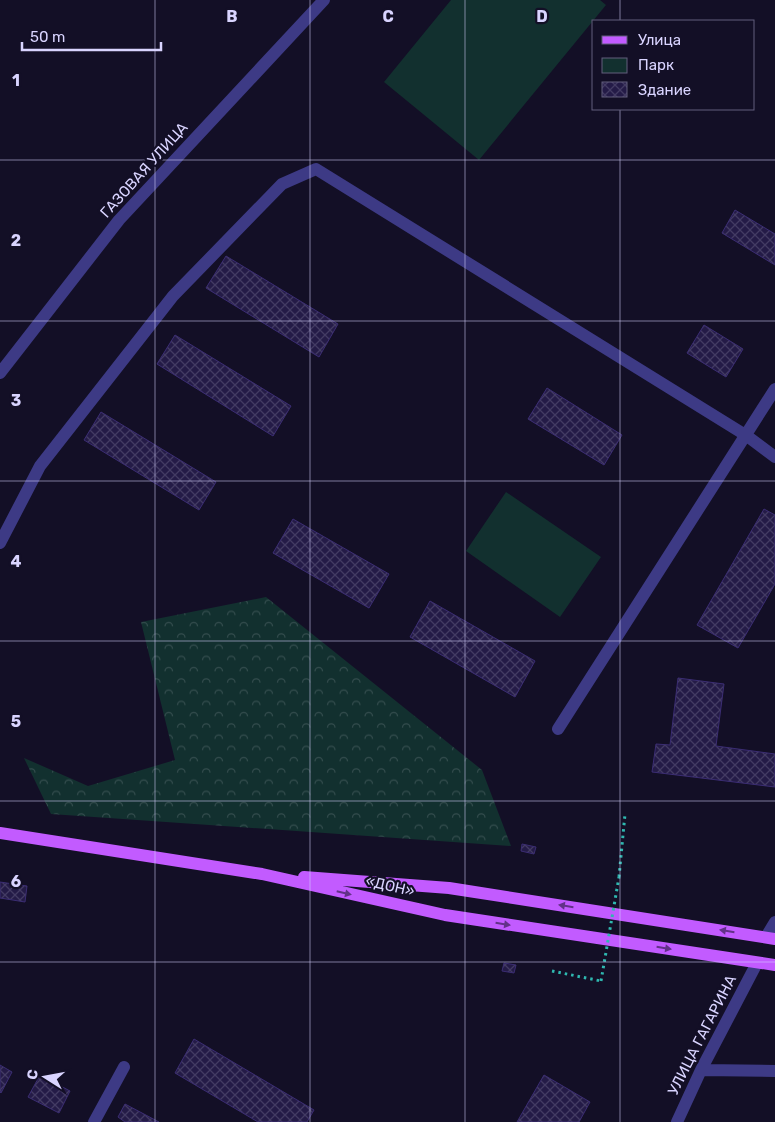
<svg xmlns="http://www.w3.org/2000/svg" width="775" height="1122" viewBox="0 0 775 1122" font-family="Rubik,sans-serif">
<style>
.green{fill:#12302f}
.forest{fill:url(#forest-crowns)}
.building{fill:url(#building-cross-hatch);stroke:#3b2d73}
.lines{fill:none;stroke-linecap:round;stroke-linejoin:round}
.path{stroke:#2fb8b0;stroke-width:3;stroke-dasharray:2.5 4;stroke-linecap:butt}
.minor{stroke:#3d3a85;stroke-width:12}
.major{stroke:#c25bff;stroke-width:12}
.path-bridge{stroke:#2fb8b0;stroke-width:3;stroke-dasharray:2.5 4;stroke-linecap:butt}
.oneway{fill:#623188}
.grid{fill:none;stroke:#d9d4ff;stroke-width:1;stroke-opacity:0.55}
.labels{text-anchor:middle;stroke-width:4.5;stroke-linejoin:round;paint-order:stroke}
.street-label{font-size:15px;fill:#d9d4ff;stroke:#130f26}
.grid-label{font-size:16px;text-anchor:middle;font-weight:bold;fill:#d9d4ff;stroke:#130f26;stroke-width:4.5;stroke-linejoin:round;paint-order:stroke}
</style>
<defs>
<pattern id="forest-crowns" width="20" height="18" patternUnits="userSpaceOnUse" patternTransform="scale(1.25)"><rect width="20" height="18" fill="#12302f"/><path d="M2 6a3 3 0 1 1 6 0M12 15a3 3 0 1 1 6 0" fill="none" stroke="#344d4e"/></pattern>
<pattern id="building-cross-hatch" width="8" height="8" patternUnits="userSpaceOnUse" patternTransform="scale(1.25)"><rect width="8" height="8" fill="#241b47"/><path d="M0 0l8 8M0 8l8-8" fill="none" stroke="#433b63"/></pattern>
</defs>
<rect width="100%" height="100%" fill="#130f26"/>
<path class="green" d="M451,0H600L606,5L479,160L384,82Z
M506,492L601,557L560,617L466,551Z"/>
<path class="forest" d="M266,597L482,770L511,846L51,814L24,758L88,786L175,760L141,622Z"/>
<path class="building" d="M735,210L775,234V265L722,233Z
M226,256L338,324L319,357L206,288Z
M704,325L743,349L726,377L687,353Z
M175,335L291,406L273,436L157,364Z
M547,388L622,435L604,465L528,419Z
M101,412L216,482L199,510L84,440Z
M764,509L775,515V584L738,648L697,625Z
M293,519L389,574L369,608L273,553Z
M430,601L535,661L515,697L410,637Z
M678,678L724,684L716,746L775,754V787L652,772L656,744L670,745Z
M522,844L536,847L534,854L521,851Z
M0,882L27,886L25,902L0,898Z
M504,963L516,965L514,973L502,971Z
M194,1039L314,1110L307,1122H258L175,1073Z
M0,1065L12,1072L1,1093L0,1092Z
M40,1075L70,1091L59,1113L28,1097Z
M544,1075L590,1102L579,1122H517Z
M125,1104L159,1122H125L118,1117Z"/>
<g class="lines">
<path class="path" d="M619,877L625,814
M552,971L601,981"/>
<path class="minor" d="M0,373L119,220L324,0
M0,543L40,466L173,296L282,184L316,169L747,436L775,457
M558,729L775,389
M766,937L775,922
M701,1070L775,1071
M94,1122L124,1067
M677,1122L701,1070L757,963"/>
<path class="major" d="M0,833L262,874L445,915L775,965
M304,877L449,888L775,939"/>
<path class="path-bridge" d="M601,981L619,877"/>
</g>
<defs><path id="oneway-solid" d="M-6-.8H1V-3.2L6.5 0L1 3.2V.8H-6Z" transform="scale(1.25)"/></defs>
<g class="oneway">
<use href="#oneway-solid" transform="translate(344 893) rotate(13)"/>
<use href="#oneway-solid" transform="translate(566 906) rotate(-171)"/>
<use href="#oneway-solid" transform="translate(503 924) rotate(9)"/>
<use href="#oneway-solid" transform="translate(727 931) rotate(-171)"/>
<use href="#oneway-solid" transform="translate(664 948) rotate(9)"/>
</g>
<path class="grid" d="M155,0V1122M310,0V1122M465,0V1122M620,0V21M620,109V1122M0,160H775M0,321H775M0,481H775M0,641H775M0,801H775M0,962H775"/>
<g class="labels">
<g class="street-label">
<text transform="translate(144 170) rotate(-48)" y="5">ГАЗОВАЯ УЛИЦА</text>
<text transform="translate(390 886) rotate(13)" y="5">«ДОН»</text>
<text transform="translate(702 1035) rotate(-63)" y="5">УЛИЦА ГАГАРИНА</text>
</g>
</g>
<g class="grid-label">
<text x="232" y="22">B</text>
<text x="388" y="22">C</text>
<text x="542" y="22">D</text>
<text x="16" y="86">1</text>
<text x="16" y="246">2</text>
<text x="16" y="406">3</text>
<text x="16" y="567">4</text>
<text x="16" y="727">5</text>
<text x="16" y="887">6</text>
</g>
<rect x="592" y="20" width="162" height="90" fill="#130f26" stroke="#625e7d"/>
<rect x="602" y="36" width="25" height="8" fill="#c25bff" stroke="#625e7d"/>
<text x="638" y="45" font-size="15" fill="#d9d4ff">Улица</text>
<rect x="602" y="58" width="25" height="15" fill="#12302f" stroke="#625e7d"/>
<text x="638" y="70" font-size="15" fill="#d9d4ff">Парк</text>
<rect x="602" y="82" width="25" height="15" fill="url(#building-cross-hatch)" stroke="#625e7d"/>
<text x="638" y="95" font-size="15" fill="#d9d4ff">Здание</text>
<g transform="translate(45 1077) rotate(281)" stroke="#130f26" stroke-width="4" paint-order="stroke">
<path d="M0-4L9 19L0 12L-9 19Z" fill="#d9d4ff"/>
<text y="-8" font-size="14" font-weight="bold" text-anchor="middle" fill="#d9d4ff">С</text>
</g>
<path d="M22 42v8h139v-8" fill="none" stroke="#d9d4ff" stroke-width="2.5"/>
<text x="30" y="42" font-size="15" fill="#d9d4ff" stroke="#130f26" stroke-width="4" paint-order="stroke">50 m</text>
</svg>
